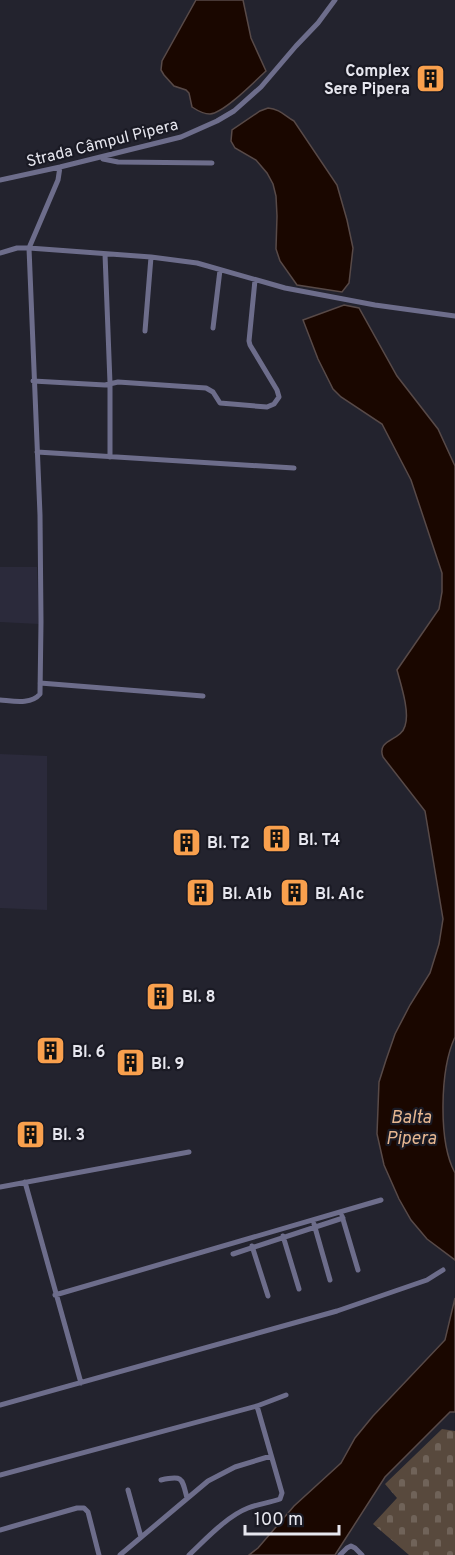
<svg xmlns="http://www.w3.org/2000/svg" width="455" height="1555" viewBox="0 0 455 1555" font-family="Overpass,sans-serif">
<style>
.built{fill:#2b2a3b}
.cemetery{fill:url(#cemetery-stones)}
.water{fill:#1a0700;stroke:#584a48;stroke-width:1.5}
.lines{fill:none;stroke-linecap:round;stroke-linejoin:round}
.minor{stroke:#6d6d8b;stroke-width:5}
.labels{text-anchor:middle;stroke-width:4.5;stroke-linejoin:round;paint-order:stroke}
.poi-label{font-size:16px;font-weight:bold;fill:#e7e7ef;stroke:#1a1a24;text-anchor:start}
.street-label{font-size:16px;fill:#e7e7ef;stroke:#1a1a24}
.water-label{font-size:18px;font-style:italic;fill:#e7b791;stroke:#1a1a24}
</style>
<defs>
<pattern id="cemetery-stones" width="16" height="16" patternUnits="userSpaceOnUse" patternTransform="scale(1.5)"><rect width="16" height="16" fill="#58493d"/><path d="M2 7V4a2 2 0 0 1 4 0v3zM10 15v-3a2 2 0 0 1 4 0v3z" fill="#706359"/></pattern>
</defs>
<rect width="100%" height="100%" fill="#23232e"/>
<path class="built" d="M0,567H37L39,624L0,622Z
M0,754L47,756V910L0,908Z"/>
<path class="cemetery" d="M442,1429L455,1431V1555H409L373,1524L397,1498L385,1484Z"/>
<path class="water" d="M196,0H243L251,38L266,71C255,81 224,113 210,114C203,114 198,111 192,107L189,93L186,90L174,86L164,75L161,70L162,61Z
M268,108C280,109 285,116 294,121L337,185L347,220L353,248L349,283L342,292L297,285L280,261L276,249L277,216L276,196L273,184L267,173L256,160L235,148L231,141L232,130L260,111Z
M344,305L359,308L397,376L438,429L455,466V1037C440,1069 438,1142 455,1173V1260L427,1239L411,1220L399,1199L384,1165L377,1134L379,1082L386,1060L395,1034L410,1005L430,973L439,944L443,919L425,811L383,757C376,739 401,741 405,726C410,712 401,685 397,670L439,609L442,592V573L411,480L382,424L341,397L333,389L318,359L303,320Z
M455,1298V1412H450L385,1477L335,1555H249L258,1548L294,1506L341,1463L355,1438L373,1416L445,1340Z"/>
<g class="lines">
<path class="minor" d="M103,159L118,162L212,163
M0,180L60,167L181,137L217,121L234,111L261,87L296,46L318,23L335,0
M0,253L17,248H29L151,257L197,263L285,288L375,305L455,316
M105,254L110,383V457
M213,328L220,270
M145,331L151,257
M33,381L105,385L118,382L206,388L213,392L220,403L267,407L274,404L279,397L277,390L250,345L249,341L255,280
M37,452L294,468
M40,683L203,696
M0,700C13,701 31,705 40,694L41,622L40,515L29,248L58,180L60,167
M25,1182L81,1383
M0,1187L189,1152
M342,1216L358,1270
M314,1224L330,1280
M283,1236L299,1289
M252,1246L268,1296
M233,1254L343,1218
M55,1295L381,1200
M0,1405L337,1311L427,1280L443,1270
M0,1475L257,1406L286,1395
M161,1480C183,1475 182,1478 187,1498
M128,1490L141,1537
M0,1530L77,1508H84L88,1512L99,1555
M120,1555L208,1481L235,1467L271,1456
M189,1555C205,1540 227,1516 248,1508C258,1504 269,1503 280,1499L282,1493L257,1406
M340,1555L347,1548L351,1546L355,1548L362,1555"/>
</g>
<defs>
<symbol id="building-square" viewBox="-11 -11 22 22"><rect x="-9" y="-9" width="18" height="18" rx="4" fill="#f9a04d" stroke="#1a1a24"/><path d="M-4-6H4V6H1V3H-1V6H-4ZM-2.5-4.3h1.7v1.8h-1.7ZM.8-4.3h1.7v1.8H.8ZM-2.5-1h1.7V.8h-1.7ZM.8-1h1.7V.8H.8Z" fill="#111"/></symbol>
</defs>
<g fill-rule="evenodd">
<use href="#building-square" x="414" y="62" width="33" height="33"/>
<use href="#building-square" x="260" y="822" width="33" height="33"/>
<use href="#building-square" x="170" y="826" width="33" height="33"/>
<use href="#building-square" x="184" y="876" width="33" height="33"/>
<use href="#building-square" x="278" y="876" width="33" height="33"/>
<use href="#building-square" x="144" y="980" width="33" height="33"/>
<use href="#building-square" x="34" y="1034" width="33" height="33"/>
<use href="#building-square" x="114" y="1046" width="33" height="33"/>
<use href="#building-square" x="14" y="1118" width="33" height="33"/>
</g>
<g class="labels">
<g class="poi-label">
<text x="410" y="76" text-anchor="end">Complex<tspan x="410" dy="18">Sere Pipera</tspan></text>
<text x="298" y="845">Bl. T4</text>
<text x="207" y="848">Bl. T2</text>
<text x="222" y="899">Bl. A1b</text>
<text x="315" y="899">Bl. A1c</text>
<text x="182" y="1002">Bl. 8</text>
<text x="72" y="1057">Bl. 6</text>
<text x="151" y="1069">Bl. 9</text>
<text x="52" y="1140">Bl. 3</text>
</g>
<g class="street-label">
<text transform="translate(102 142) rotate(-14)" y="6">Strada Câmpul Pipera</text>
</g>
<g class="water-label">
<text x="411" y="1123">Balta<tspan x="411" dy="21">Pipera</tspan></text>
</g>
</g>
<path d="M245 1525v9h94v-9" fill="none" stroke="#e7e7ef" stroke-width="3"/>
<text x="254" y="1525" font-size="18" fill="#e7e7ef" stroke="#1a1a24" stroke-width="4.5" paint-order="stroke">100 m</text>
</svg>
